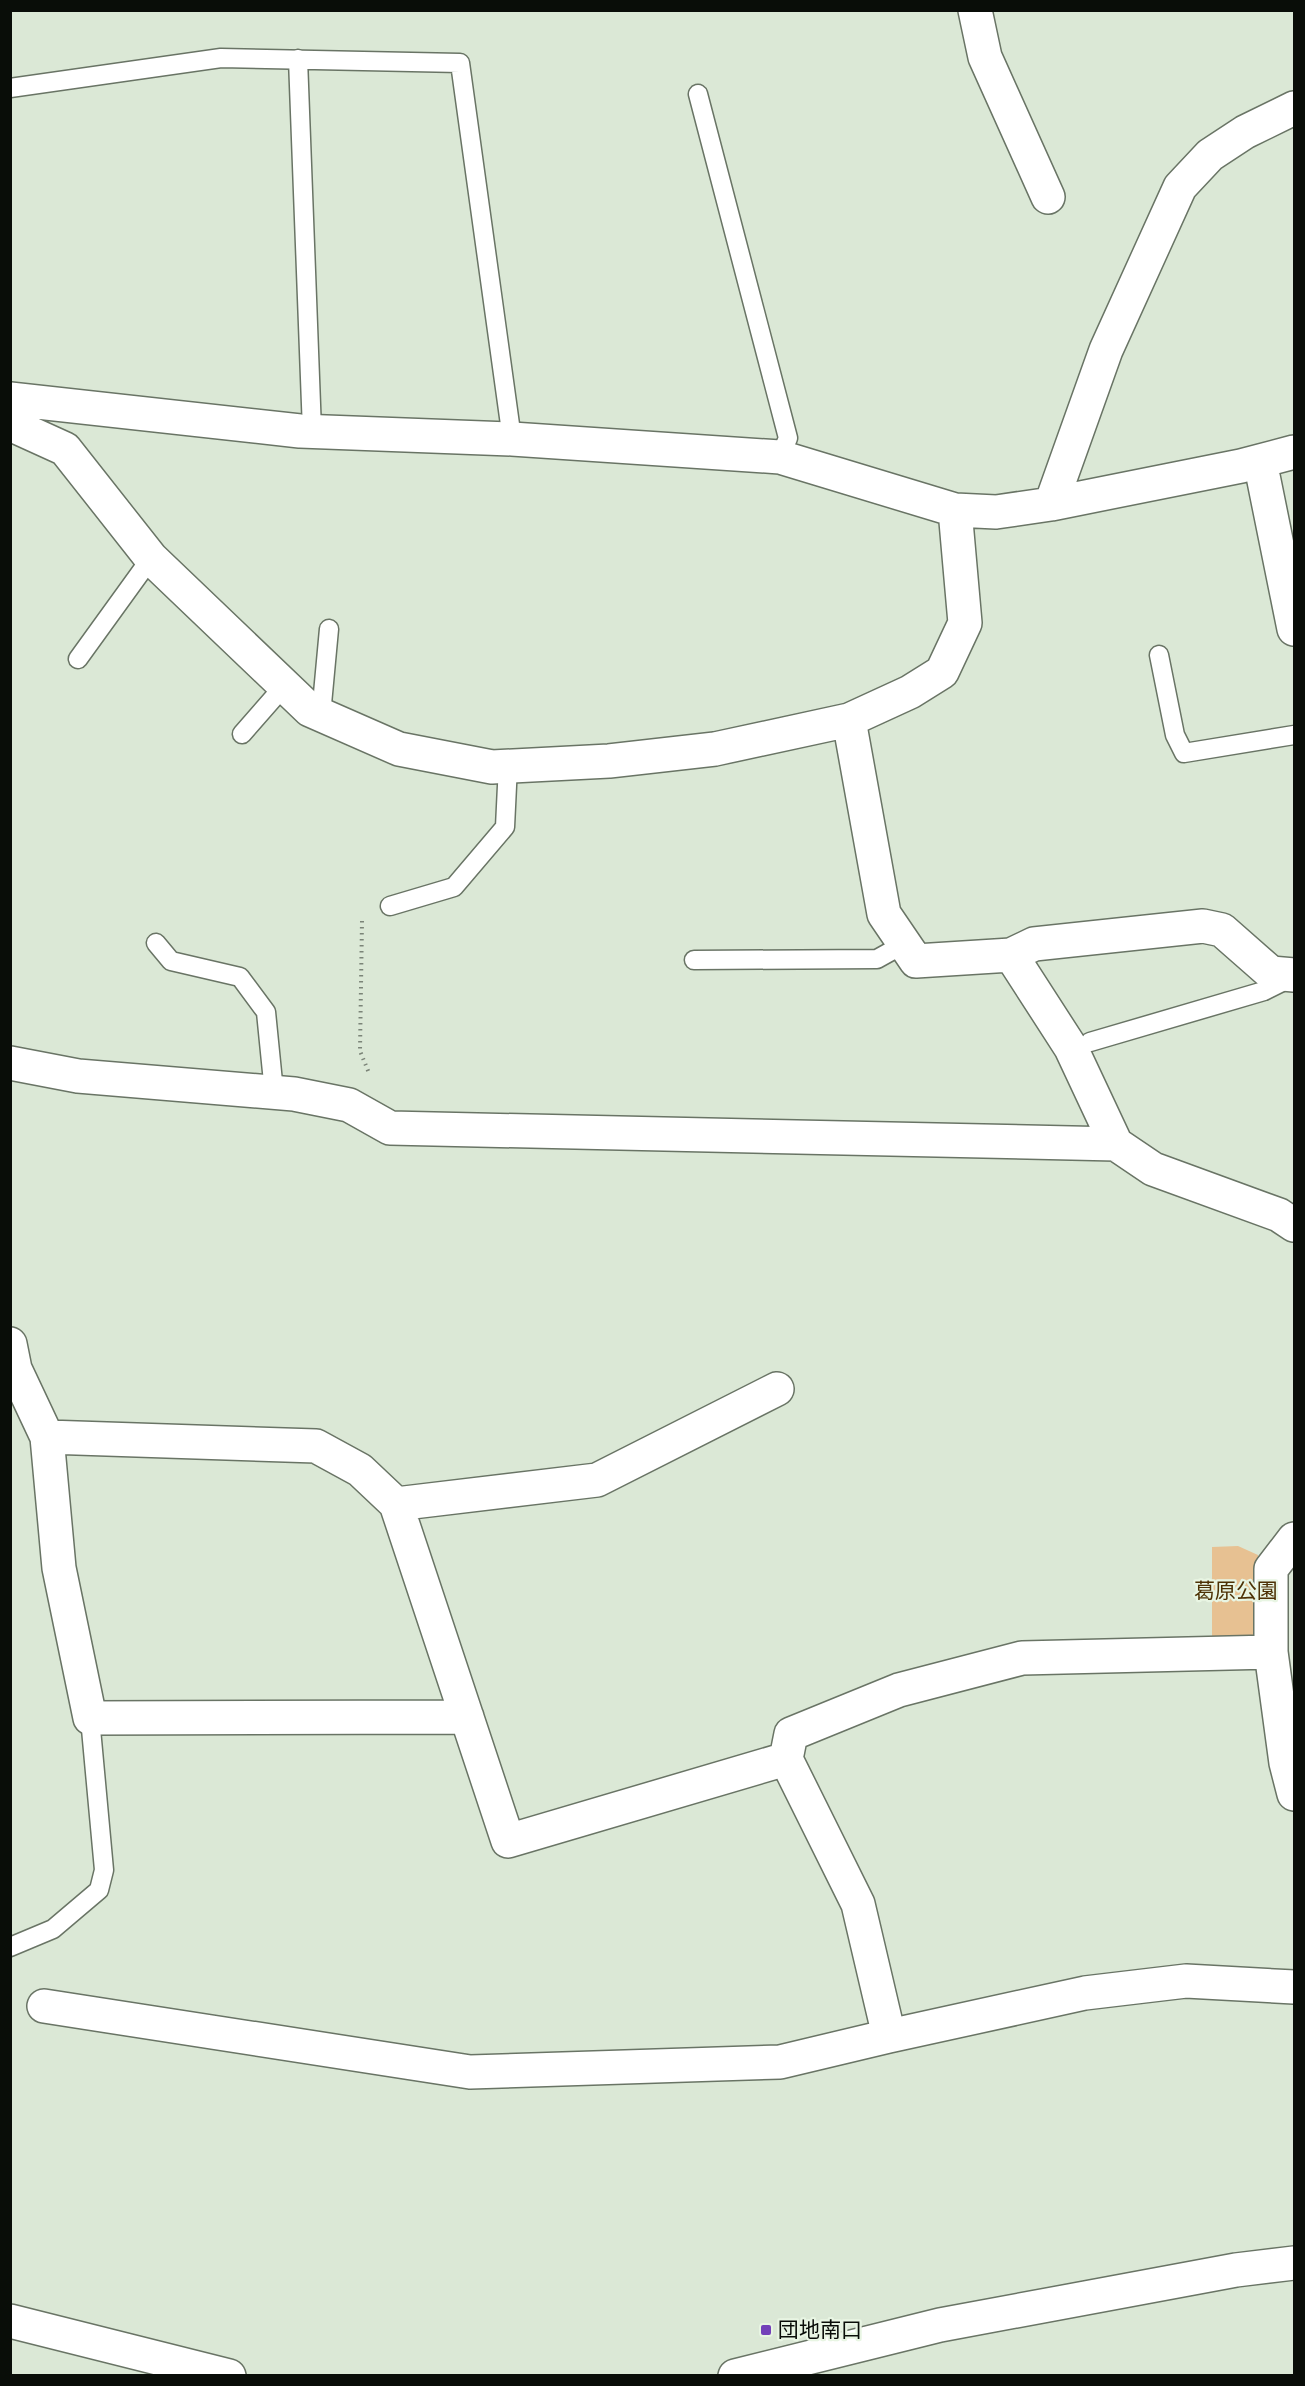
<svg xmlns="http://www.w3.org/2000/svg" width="1305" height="2386" viewBox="0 0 1305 2386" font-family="'PT Sans Narrow','Noto Sans JP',sans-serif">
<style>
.green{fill:#e7c192}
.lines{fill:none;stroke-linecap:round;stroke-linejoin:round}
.lane-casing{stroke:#697465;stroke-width:21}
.street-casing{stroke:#697465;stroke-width:36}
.secondary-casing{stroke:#697465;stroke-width:36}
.path{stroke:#7b8478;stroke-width:4;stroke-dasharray:1.5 4.5;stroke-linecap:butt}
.lane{stroke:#fff;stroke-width:18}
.street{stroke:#fff;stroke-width:33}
.secondary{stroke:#fff;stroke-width:33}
.poi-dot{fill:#7341b9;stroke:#e8f5e3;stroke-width:2}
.labels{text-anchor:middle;stroke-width:4.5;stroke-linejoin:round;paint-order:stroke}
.park-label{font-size:21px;fill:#4d3105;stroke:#e8f5e3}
.poi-label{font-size:21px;fill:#090d08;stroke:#e8f5e3;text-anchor:start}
</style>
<rect width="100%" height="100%" fill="#dbe8d6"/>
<path class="green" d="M1238,1546L1258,1555L1260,1627L1248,1642H1212V1547Z"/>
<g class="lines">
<defs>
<path id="lane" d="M298,59L312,431
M10,88L221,58L460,63L512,439
M698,94L788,438L780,457
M1159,655L1175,735L1184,753L1294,735
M78,659L151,558
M321,715L329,629
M242,734L284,686
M390,906L454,887L505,827L508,765
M156,943L171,961L240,977L266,1012L274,1092
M694,960L877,959L904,944
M1090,1042L1264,991L1290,978
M10,1947L53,1929L99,1890L104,1870L90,1718"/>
<path id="street" d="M975,10L985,57L1048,197
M10,399L300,431L512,439L780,457L955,510L996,512L1051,504L1241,466L1294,452
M10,424L65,449L151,558L310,710L399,749L492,767L609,761L715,749L849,720
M1260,461L1294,629
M1051,504L1106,350L1180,187L1210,155L1245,132L1294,108
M955,510L965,623L942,672L910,692L849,720L884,914L916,961L1011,955L1071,1048L1116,1144L1153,1169L1279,1215L1294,1225
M1011,955L1034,944L1203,926L1222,930L1271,973L1294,975
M10,1063L78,1076L294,1094L349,1105L390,1128L1116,1144
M10,1344L15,1369L47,1437L59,1568L90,1718L467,1717
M47,1437L316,1446L360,1470L396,1504L508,1841L786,1759
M396,1504L597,1480L777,1389
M1294,1539L1271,1569V1652L1286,1763L1294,1794
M44,2006L470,2072L780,2062L889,2036L1085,1993L1186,1981L1294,1987
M889,2036L858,1904L786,1759L791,1734L899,1690L1022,1658L1271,1652"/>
<path id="secondary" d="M10,2321L229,2376
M735,2376L940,2325L1236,2270L1294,2263"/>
</defs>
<use href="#lane" class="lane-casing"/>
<use href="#street" class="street-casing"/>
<use href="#secondary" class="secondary-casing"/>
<path class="path" d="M362,921L360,1051L369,1073"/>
<use href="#lane" class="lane"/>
<use href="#street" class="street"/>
<use href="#secondary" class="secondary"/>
</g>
<rect class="poi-dot" x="760" y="2324" width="12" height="12" rx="3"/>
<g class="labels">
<g class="park-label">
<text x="1236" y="1598">葛原公園</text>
</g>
<g class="poi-label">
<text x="778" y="2337">団地南口</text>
</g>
</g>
<rect width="1305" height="2386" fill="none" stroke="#090d08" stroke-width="24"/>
</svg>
